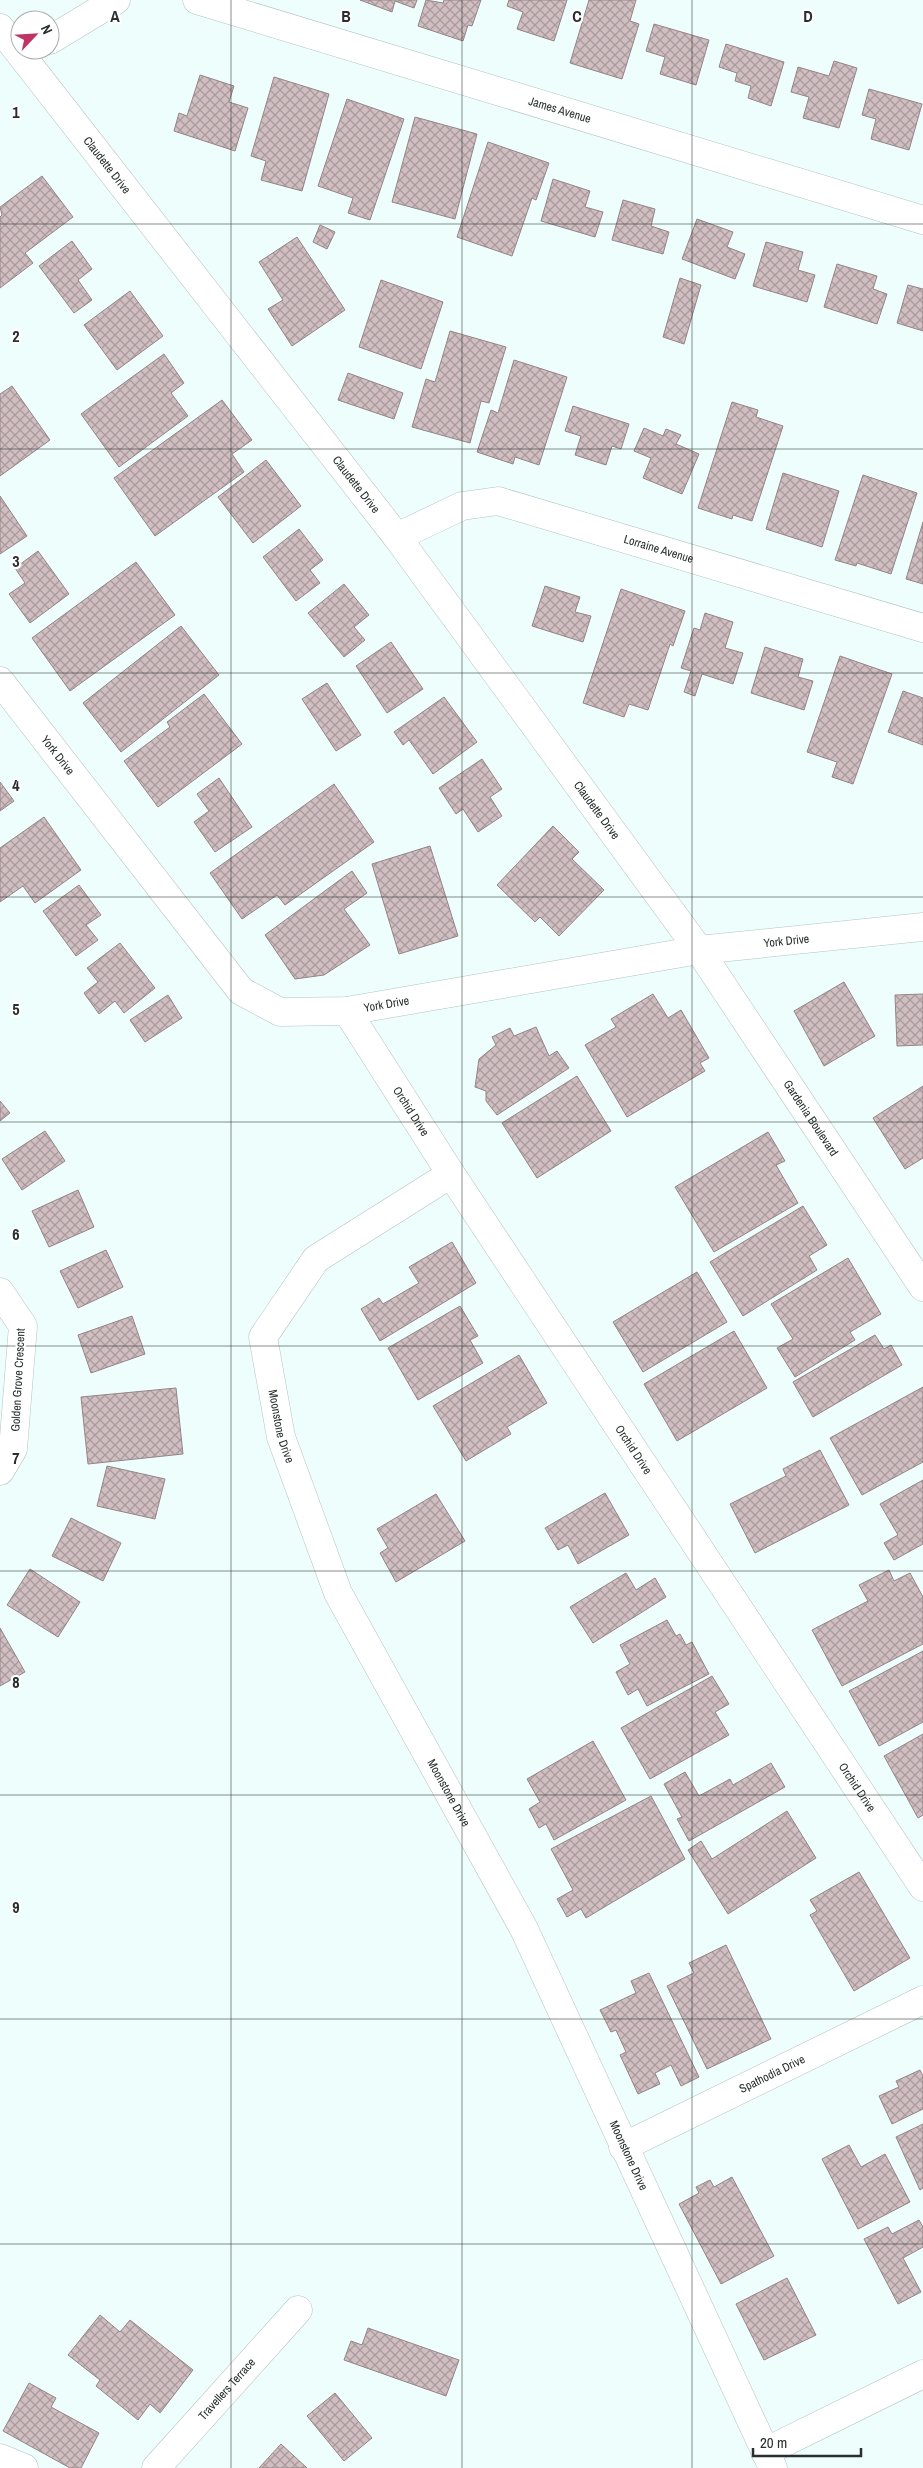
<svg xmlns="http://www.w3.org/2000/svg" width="923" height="2468" viewBox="0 0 923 2468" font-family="'Archivo Narrow',sans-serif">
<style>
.building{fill:url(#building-cross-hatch);stroke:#958487}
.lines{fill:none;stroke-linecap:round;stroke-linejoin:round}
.street-casing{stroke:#b1c4c1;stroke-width:29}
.street{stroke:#fff;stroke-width:28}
.grid{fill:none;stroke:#282f2e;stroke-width:1;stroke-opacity:0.55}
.labels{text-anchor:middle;stroke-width:4.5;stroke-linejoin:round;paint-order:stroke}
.street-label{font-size:12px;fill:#282f2e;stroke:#fff}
.grid-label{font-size:16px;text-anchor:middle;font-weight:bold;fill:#282f2e;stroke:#fff;stroke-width:4.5;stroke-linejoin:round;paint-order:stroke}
</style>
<defs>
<pattern id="building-cross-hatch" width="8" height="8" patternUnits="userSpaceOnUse" patternTransform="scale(1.25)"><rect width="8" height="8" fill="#d0bec1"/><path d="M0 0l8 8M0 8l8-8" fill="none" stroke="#a99b9d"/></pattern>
</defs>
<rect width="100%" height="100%" fill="#eefefc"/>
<path class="building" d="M360,0H417L414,8L395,1L392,12Z
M426,0L443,3L444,0H481L472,26L468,25L463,41L418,26Z
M509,0H567L554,41L517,29L523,12L507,6Z
M589,0H636L630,21L639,24L622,79L570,63Z
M654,24L709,40L696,85L660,74L665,57L646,51Z
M726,44L784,62L771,106L748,98L751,86L735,81L737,73L719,67Z
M834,61L857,68L839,128L803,118L809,97L791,92L798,67L829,76Z
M200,75L234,86L229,102L248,108L235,151L174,131L179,113L187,116Z
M274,77L329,94L302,191L261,180L266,161L251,156Z
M869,89L922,104L909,150L871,139L876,119L862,115Z
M347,99L404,119L370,220L348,213L353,198L318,186Z
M415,117L477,134L455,219L392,202Z
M488,142L549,163L536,200L532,198L512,256L457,237Z
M42,176L73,217L25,253L33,263L0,288V217L2,215L0,207Z
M553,179L590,191L585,207L603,212L595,237L541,221Z
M623,200L655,209L651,226L669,232L663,254L612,240Z
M697,219L733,232L727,247L745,254L735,279L682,259Z
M320,225L335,232L327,249L313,242Z
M297,237L345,310L292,346L268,309L283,300L259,262Z
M72,241L92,269L78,280L92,300L74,313L39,266Z
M766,242L803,252L798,270L815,275L807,302L753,286Z
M837,264L877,276L873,289L887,294L877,324L824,307Z
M680,278L701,285L684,344L663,337Z
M381,280L443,302L421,369L359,347Z
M908,285L923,289V331L897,323Z
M130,291L163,336L117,370L84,325Z
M450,331L506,347L489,403L481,401L470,443L412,427L426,379L435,382Z
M164,354L184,383L171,393L188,416L119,467L81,414Z
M514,360L567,377L539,465L515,457L513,464L477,452L491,410L498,413Z
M348,373L403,393L394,419L338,400Z
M12,386L50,440L0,476V394Z
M222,400L252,440L232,454L244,472L155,536L114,478Z
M732,402L758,410L756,417L783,426L752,521L733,515L732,519L698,508Z
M573,406L629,424L621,449L612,446L606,465L575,455L581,436L565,431Z
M644,428L663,436L666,429L681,435L676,444L699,454L682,494L643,478L651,458L634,451Z
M266,460L301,506L253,543L218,497Z
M783,473L839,491L822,547L766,529Z
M863,475L917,493L891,574L857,563L856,566L835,560Z
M0,496L27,536L0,554Z
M923,522V584L906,579Z
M299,529L323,560L310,570L320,583L296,601L263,557Z
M38,551L69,594L30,623L9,594L25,583L15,568Z
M136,562L175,615L70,691L32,638Z
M344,584L369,615L354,627L365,640L344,657L308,613Z
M545,586L580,597L575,612L591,616L583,642L532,626Z
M621,589L685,611L673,646L670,644L648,710L629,704L624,717L583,703Z
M705,613L733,622L725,648L743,653L733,684L702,674L695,696L684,692L691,671L681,668L694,628L700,630Z
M181,626L219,675L121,752L83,703Z
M391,642L423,689L387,713L356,666Z
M765,647L803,659L798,677L813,681L804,710L751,693Z
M840,656L892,674L853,784L832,777L837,762L807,752Z
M327,683L361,735L336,751L302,699Z
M903,691L923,698V745L888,732Z
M204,694L242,744L158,807L124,761L170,727L167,722Z
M444,697L477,742L433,774L409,740L403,745L394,732Z
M482,759L502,789L490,797L502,816L478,832L463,809L456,814L439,788Z
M219,778L252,827L215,852L194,822L209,811L197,794Z
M0,782L14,801L0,811Z
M334,784L374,842L285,905L277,895L242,919L210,873Z
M44,817L81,870L35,903L23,886L0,902V848Z
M553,826L579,852L572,859L604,890L559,936L540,917L535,922L497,885Z
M430,846L458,936L399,954L372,864Z
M352,871L367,893L344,909L370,945L324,975L295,979L265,935Z
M79,885L101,915L86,925L98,940L76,956L43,911Z
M120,943L155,988L124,1013L115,1001L99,1014L84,993L98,982L87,968Z
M844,982L875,1036L824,1066L794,1011Z
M653,994L668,1018L681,1010L709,1058L700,1063L705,1071L627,1117L585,1045L616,1027L611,1019Z
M923,994V1045L897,1046L895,995Z
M168,995L182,1018L145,1042L130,1020Z
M536,1027L549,1056L557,1051L569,1068L497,1115L486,1101V1091L475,1087L479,1059L496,1045L492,1037L510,1028L514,1036Z
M577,1076L611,1131L537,1178L502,1123Z
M923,1086V1158L905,1169L873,1118Z
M0,1101L10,1113L0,1121Z
M45,1131L65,1161L22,1190L2,1159Z
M768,1132L785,1161L776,1165L798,1203L714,1252L675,1187Z
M78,1190L94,1227L49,1247L32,1211Z
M803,1206L827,1245L809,1256L817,1270L743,1316L710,1262Z
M452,1242L476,1283L380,1341L361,1309L379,1298L383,1304L419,1283L409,1267Z
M106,1250L123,1287L78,1308L60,1271Z
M848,1258L881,1314L850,1332L855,1340L795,1377L777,1348L793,1339L771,1304Z
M697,1272L727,1322L643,1372L613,1322Z
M460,1306L478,1336L470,1340L483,1363L418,1400L388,1348Z
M132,1316L145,1354L91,1373L78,1335Z
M734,1331L767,1388L677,1441L644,1384Z
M875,1335L884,1349L891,1345L902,1365L813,1417L793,1382Z
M519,1355L547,1403L507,1427L511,1434L466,1461L433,1406Z
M923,1387V1462L862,1495L830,1438Z
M176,1388L183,1454L88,1464L81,1397Z
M820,1450L849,1505L755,1553L730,1504L786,1476L783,1469Z
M107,1466L165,1479L155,1519L97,1506Z
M923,1480V1544L894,1560L884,1543L898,1535L880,1504Z
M605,1493L629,1535L578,1564L568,1545L558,1550L545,1528Z
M436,1494L465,1541L396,1582L380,1553L388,1548L377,1529Z
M71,1518L121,1543L103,1581L52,1556Z
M30,1569L80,1602L58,1637L7,1605Z
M889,1570L894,1581L910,1573L923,1597V1644L842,1686L812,1630L868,1601L859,1585Z
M626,1573L636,1590L655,1578L666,1597L593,1643L570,1607Z
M667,1620L676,1636L680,1634L686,1645L692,1642L709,1674L647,1706L638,1689L628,1695L616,1672L630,1664L620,1645Z
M0,1628L25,1672L0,1686Z
M923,1651V1722L879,1746L849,1691Z
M712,1676L729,1704L715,1712L729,1735L650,1779L621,1728Z
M923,1734V1815L918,1818L884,1756Z
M593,1741L626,1800L554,1840L546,1824L539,1828L529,1809L540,1802L527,1779Z
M771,1763L785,1787L689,1841L677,1819L682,1817L664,1784L685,1772L699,1796L730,1779L733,1785Z
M651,1796L685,1859L586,1918L581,1909L567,1917L557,1899L573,1890L551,1849Z
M787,1811L816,1858L728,1914L688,1850L701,1841L712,1859Z
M859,1872L910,1958L854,1991L810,1915L817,1911L810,1900Z
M726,1945L771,2039L707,2069L667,1986L694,1973L689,1963Z
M649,1973L699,2077L681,2086L671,2065L655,2073L660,2084L638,2094L620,2055L626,2052L616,2030L611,2032L600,2010L636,1993L631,1981Z
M920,2070L923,2076V2109L892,2124L879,2096L899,2087L896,2081Z
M923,2124V2188L920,2190L896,2137Z
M849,2145L861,2167L885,2154L910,2202L858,2229L822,2159Z
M732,2177L774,2256L721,2284L679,2204L699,2193L696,2187L710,2180L714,2187Z
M919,2220L923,2227V2247L903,2258L921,2292L898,2304L864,2239L888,2227L892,2234Z
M787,2278L816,2335L764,2360L736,2304Z
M100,2315L120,2332L130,2320L193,2370L160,2413L150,2404L138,2420L96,2386L100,2380L68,2355Z
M368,2328L459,2360L446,2396L344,2360L351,2341L362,2345Z
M29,2383L56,2398L51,2407L99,2433L81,2468H70L3,2431Z
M335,2393L372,2438L344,2461L307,2416Z
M281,2444L307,2468H259Z"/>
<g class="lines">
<defs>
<g id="street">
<path id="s1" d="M197,0L923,220"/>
<path id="s2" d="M0,28L397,537L699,950L923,1287"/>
<path d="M50,40L116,0"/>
<path id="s3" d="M397,537L462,506L498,501L923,628"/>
<path id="s4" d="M0,681L241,991L280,1012L347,1011L699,950L923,927"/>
<path id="s5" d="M347,1011L451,1174L923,1887"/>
<path id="s6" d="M451,1174L316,1259L263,1337L281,1437L338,1593L524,1929L773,2468"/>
<path d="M0,1292L23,1326L13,1449L0,1471"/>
<path id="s7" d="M623,2147L923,2000"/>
<path d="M765,2452L923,2374"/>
<path d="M0,2458L24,2468"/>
<path id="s8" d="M156,2468L298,2310"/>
</g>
</defs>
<use href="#street" class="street-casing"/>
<use href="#street" class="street"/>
</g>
<path class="grid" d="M231,0V2468M462,0V2468M692,0V2468M0,224H923M0,449H923M0,673H923M0,897H923M0,1122H923M0,1346H923M0,1571H923M0,1795H923M0,2019H923M0,2244H923"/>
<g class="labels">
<g class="street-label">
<text dy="4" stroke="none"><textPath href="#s1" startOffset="379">James Avenue</textPath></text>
<text dy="4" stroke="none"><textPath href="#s2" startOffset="174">Claudette Drive</textPath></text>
<text dy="4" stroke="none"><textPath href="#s2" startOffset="579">Claudette Drive</textPath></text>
<text dy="4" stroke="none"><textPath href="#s3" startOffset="276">Lorraine Avenue</textPath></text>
<text dy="4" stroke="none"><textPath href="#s4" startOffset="94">York Drive</textPath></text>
<text dy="4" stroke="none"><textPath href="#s2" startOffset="984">Claudette Drive</textPath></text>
<text dy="4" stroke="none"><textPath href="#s4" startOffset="949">York Drive</textPath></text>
<text dy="4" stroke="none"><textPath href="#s4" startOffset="544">York Drive</textPath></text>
<text dy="4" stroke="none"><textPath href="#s5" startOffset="119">Orchid Drive</textPath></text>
<text dy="4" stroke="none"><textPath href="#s2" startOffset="1359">Gardenia Boulevard</textPath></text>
<text transform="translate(18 1380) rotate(-87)" y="4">Golden Grove Crescent</text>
<text dy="4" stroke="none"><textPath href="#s6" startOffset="345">Moonstone Drive</textPath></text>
<text dy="4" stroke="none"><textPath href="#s5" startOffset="524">Orchid Drive</textPath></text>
<text dy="4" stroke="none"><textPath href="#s5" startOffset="929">Orchid Drive</textPath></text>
<text dy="4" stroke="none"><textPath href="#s6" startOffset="750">Moonstone Drive</textPath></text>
<text dy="4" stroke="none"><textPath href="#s7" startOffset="166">Spathodia Drive</textPath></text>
<text dy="4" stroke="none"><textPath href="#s6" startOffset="1155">Moonstone Drive</textPath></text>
<text dy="4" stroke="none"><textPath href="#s8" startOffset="106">Travellers Terrace</textPath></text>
</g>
</g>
<g class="grid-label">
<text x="115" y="22">A</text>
<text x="346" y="22">B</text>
<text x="577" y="22">C</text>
<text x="808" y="22">D</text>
<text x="16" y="118">1</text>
<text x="16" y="342">2</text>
<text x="16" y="567">3</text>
<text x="16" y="791">4</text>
<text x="16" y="1015">5</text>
<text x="16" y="1240">6</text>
<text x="16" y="1464">7</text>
<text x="16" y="1688">8</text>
<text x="16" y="1913">9</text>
</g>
<g transform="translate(35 35) rotate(65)"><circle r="24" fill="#ffffff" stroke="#a9acab"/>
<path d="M0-4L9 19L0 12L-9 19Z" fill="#c03363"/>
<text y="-8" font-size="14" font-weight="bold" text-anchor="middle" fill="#282f2e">N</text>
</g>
<path d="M753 2448v8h108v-8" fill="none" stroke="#282f2e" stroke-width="2.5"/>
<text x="760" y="2448" font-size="15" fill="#282f2e" stroke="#ffffff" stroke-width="4" paint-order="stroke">20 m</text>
</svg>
